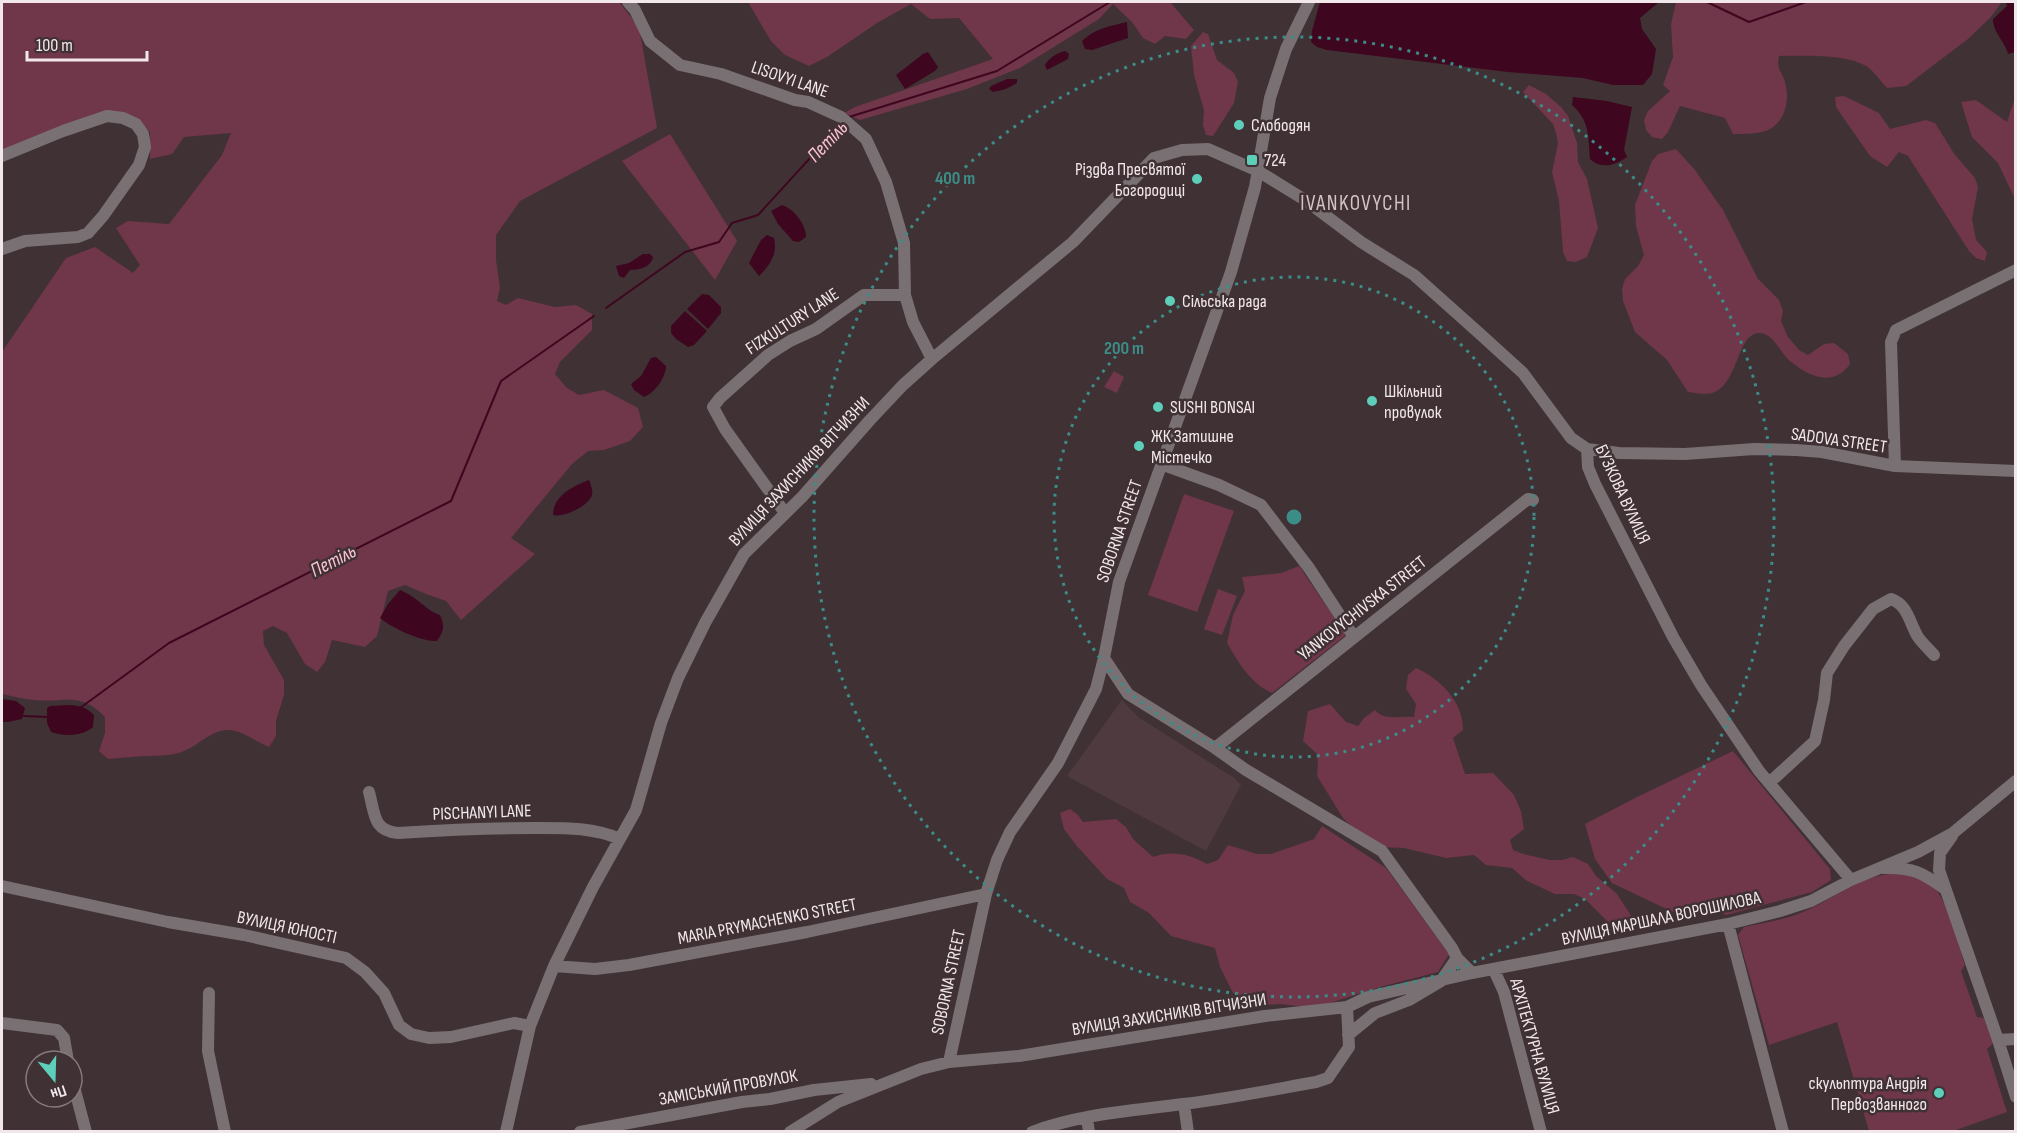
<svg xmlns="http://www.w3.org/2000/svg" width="2017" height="1133" viewBox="0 0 2017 1133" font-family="'Sofia Sans Condensed',sans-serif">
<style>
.built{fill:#4f3a40}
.green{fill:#70364a}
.water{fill:#3e061f}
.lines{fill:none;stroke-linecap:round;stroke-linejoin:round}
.stream{stroke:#3e061f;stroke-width:2}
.minor{stroke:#787072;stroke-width:12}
.ring{fill:none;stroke:#3c8d87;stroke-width:3;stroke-dasharray:3 6}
.poi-dot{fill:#5dceb9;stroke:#403135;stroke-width:2}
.labels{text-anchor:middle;stroke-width:5;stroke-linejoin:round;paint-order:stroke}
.street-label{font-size:18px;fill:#f2e8eb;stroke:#403135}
.poi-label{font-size:18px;fill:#f2e8eb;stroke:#403135;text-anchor:start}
.water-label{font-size:20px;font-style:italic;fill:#fcc2d3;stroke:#403135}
.quarter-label{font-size:21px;letter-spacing:1.5px;fill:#d5c2c7;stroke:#403135}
.centre{fill:#3c8d87;stroke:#403135;stroke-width:3}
.ring-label{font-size:18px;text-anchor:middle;font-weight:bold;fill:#3c8d87;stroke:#403135;stroke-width:5;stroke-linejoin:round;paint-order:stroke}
</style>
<rect width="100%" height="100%" fill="#403135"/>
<path class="built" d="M1122,700L1138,717L1234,778L1241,785L1206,851L1067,776Z"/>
<path class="green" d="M2,2H619L639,27L657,128L520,201L496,235V260L500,288L497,301L506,305L518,298L555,307L576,305L592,314V330L560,362L555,374L567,388L579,395L604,390L638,408L643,427L630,441L604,450L588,451L572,464L511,538L535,554L461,620L446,601L426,594L405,585L388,591L377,636L365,647L332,640L325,662L317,672L305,664L287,633L273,626L263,631L264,645L284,680V695L276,721V736L269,747C256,742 243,731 230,730C213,729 201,743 188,749C175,756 165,755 151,756C137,756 122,758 108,759L99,751L105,733V717C80,691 65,703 34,700C23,699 12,696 2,694V352L66,258L95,247L133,273L140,265L116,228L128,221L169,224L222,155L231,133L184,137L172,154L150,159V132L137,119L109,114L8,149H2Z
M748,2H1170L1194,30L1186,39L1165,36L1155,44L1143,38L1132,22L1113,4L1099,19L1020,68L967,89L860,120L844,113L855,107L993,59L959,18L930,19L911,4L877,23L827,57L809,66L785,55L771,41Z
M1676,2H2002L1990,18L1968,39L1906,86L1887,88C1880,81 1873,69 1864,65C1843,54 1802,56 1779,56C1776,69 1782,71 1785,82C1791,102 1784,127 1762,132C1753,134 1742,134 1733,134L1725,118L1680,106L1668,132L1662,139L1652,137L1646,130L1644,120L1648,111L1670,91L1663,85L1673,57L1671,24Z
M1203,32L1208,34L1217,60L1234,73L1238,82L1234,103L1213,136L1206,135L1203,125L1204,110L1194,75L1191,46Z
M1529,85L1546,94L1561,107L1568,116L1577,143L1578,162L1587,179L1598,228L1587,257L1576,262L1567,261L1563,252L1559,201L1552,172L1558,143L1556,133L1553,124L1523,92Z
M1844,96L1879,113L1890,129L1926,120L1935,123L1955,155L1975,178L1978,187L1972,219L1976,240L1987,252L1985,261L1976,258L1969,251L1908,156L1899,152L1887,167L1870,156L1836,107L1835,97Z
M2015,98L2016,199H2015L1998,163L1972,137L1961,102L1976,100L2007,122Z
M670,134L737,241L715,280L622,161Z
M1676,149L1695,170L1723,210L1758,279L1779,300L1783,311L1781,321L1788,337L1799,350L1808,355L1824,344L1834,343L1848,354L1850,364C1833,388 1808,376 1790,361C1780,353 1774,333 1759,333C1736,334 1739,385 1712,393C1705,395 1696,393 1688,392L1667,360L1635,332L1623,301L1622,289L1625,279L1638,266L1644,255L1636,226L1635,205L1652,161L1658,154Z
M1114,371L1124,377L1117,393L1104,387Z
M1184,494L1234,511L1197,612L1148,595Z
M1299,566L1346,635L1272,693C1250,683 1239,663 1227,643L1233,615L1245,591L1242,577L1281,573Z
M1218,589L1237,596L1222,635L1204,629Z
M1416,668C1439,678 1464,702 1463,730L1453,738L1465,774L1493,773L1514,795L1521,811L1524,829L1510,840L1513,850L1523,854L1550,860H1562L1573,857L1588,864L1596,876L1617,894L1634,920L1612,926L1585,899L1574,894H1555L1527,881L1512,868L1486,865L1474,855L1446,858L1404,848L1379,847L1354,829L1343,818L1317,776L1318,762L1317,754L1303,741L1308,711L1330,704L1346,722L1358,726L1364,718L1375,710C1384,721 1400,716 1414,717L1416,704L1406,689L1408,675Z
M1733,751L1830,869L1831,880L1812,892L1726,915L1720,912L1679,915L1612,883L1595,859L1585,824L1639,796Z
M1070,809L1078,815L1083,822L1116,819L1126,827L1133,839L1153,857C1172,850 1189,854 1207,864L1218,860L1228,845L1257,854H1271L1314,839L1322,826L1386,868L1449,954L1438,972L1380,987L1314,1008L1281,1004L1250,1006L1233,993L1220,967L1215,948L1171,936L1149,913L1130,902L1124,888L1107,879L1076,845L1064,829L1060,813Z
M1897,873C1906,875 1916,875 1925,880C1948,892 1957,942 1965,965L1961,971L1977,1017L1984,1018L1993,1043L1987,1049L2007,1112L1953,1131H1869L1837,1022L1769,1045L1738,935L1744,927C1763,923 1784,920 1803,912C1834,899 1861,875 1897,873Z"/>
<path class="water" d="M1320,2H1659L1640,18L1642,29L1656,49L1652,74L1643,85H1613L1583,78L1508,72L1327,50L1317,47L1311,42L1312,31Z
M2006,2H2015V52L2008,54C2005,41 1993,33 1993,19L2007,6Z
M1127,22L1128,38L1092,50L1085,49L1082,41C1094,29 1110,26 1127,22Z
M1065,51L1069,54L1068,59L1047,70L1045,65C1050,57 1057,53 1065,51Z
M928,52L938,67L935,71L905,89L896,75L923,54Z
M1007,79H1017V83L1006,89L993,92L989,89L991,86Z
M1573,97L1607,101L1632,107L1624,150L1627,157C1615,165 1602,170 1590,159C1588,136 1590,121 1572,105Z
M782,205C794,209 806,224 806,237L799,242L793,241L778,224L771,211Z
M767,235L774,238C778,254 770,265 759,276L749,263L761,240Z
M643,254H650L653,257C651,267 640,270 630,270L624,278L619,276L616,266L629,263Z
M702,294L709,295L721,307V313L708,329L687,309Z
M685,311L707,331L694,345L688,347L676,339L671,333V326Z
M656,357L666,366C666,377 655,393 644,397L634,390L631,384L641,376L651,358Z
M589,480C591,485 593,490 592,495C589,506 563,518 553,515C553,496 573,486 589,480Z
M400,590C418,597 425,610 440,615C445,626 444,631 437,641C422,642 392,628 380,618L388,604Z
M2,699L16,701L25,708L22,719L8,722H2Z
M70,705C80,706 86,707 94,715L93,727C83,736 65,737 51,732L47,723V708L50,706Z"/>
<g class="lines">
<path class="stream" d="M1707,2L1749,22L1806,2
M849,117L997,71L1110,2
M606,308L685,252L719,242L732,223L758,215L843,122
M80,708L169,643L451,501L501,381L594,316
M24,716L48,717"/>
<path class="minor" d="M628,2L635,10L650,41L680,65L721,74L795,100L808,102L841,117L866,139L886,182L904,243L905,295L913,322L932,359
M2,156L63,131L107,116L123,118L136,124L143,134L145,147L139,165L103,216L88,233L78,237L25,241L2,249
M1587,449L1619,453L1685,454L1754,449L1796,450L1822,452L1895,466L2016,471
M1161,464L1219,485L1261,505L1309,568L1354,637
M1895,466L1891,342L1896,330L2016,270
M785,513L725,429L713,407L720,398L768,355L790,341L816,329L864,295H905
M1104,658L1128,694L1215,748L1246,770L1382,851L1452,948L1457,958L1472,973
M1215,748L1528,499L1533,500
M1769,783L1815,741L1824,700L1827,673L1844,646L1873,609L1891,599C1908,605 1909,622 1918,637C1922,643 1929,649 1934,655
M369,792C375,814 373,831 398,833C444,830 488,828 533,828C564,828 592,827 620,839
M1952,836L1940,853L1939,870L1998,1040L2016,1097
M1884,868C1913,867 1923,873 1945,889
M2,886L168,922L244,935L346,958L365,972L384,993L399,1025L411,1034L429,1038L451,1037L514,1023L530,1026
M1728,924L1783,1132
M554,966L595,969L629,965L807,932L986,894
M1494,970L1504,992L1541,1132
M209,993L208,1051L225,1132
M2,1023L57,1030L64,1038L68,1061
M1348,1035L1375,1013L1409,1000L1441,981L1457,958
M1998,1040L2016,1039
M949,1062L986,894L997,860L1010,832L1058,763L1096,689L1104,658L1119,582L1231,272L1255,187L1270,98L1286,49L1309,2
M72,1079L86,1132
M1184,1104L1188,1132
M1087,1118L1089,1132
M506,1132L530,1026L554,966L593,887L636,810L661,723L678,678L705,623L744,554L802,497L870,420L903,385L932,359L1073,242L1154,158L1182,150L1208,149L1258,171L1305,200L1361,242L1414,275L1479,333L1523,373L1571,438L1587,449L1588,467L1595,484L1673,637L1701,685L1759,771L1851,880
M580,1132L742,1102L770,1099L814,1090L871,1084
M790,1132L838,1102L921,1069L949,1062L1019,1056L1265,1016L1347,1007L1368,997L1472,973L1728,924L1780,911L1811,901L1851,880L1918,852L1953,833L2016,781
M1032,1132C1080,1114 1132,1111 1183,1104C1227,1099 1271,1090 1316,1082L1328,1078L1349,1047L1347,1007"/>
</g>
<g class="ring">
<circle cx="1294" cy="517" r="240"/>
<circle cx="1294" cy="517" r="480"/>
</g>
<g class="poi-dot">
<circle cx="1239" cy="125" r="6"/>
<rect x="1246" y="154" width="12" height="12" rx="3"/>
<circle cx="1197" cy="179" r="6"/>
<circle cx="1170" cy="301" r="6"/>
<circle cx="1372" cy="401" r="6"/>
<circle cx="1158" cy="407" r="6"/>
<circle cx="1139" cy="446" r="6"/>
<circle cx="1939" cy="1093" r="6"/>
</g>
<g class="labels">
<g class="street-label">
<text transform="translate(790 79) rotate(19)" y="6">LISOVYI LANE</text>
<text transform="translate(792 321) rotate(-33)" y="6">FIZKULTURY LANE</text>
<text transform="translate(1839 440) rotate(8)" y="6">SADOVA STREET</text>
<text transform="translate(799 471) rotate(-47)" y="6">ВУЛИЦЯ ЗАХИСНИКІВ ВІТЧИЗНИ</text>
<text transform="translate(1623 494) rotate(65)" y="6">БУЗКОВА ВУЛИЦЯ</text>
<text transform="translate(1119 531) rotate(-71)" y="6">SOBORNA STREET</text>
<text transform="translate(1362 608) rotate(-38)" y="6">YANKOVYCHIVSKA STREET</text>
<text transform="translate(482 812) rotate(-2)" y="6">PISCHANYI LANE</text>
<text transform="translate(1661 918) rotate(-12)" y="6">ВУЛИЦЯ МАРШАЛА ВОРОШИЛОВА</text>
<text transform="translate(767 921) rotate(-11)" y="6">MARIA PRYMACHENKO STREET</text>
<text transform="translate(287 927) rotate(12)" y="6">ВУЛИЦЯ ЮНОСТІ</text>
<text transform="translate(948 982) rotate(-78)" y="6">SOBORNA STREET</text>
<text transform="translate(1169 1014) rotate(-9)" y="6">ВУЛИЦЯ ЗАХИСНИКІВ ВІТЧИЗНИ</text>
<text transform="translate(1535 1046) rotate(74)" y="6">АРХІТЕКТУРНА ВУЛИЦЯ</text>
<text transform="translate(728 1087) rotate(-10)" y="6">ЗАМІСЬКИЙ ПРОВУЛОК</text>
</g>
<g class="poi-label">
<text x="1251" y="131">Слободян</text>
<text x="1264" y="166">724</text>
<text x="1185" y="175" text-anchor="end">Різдва Пресвятої<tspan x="1185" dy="21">Богородиці</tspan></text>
<text x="1182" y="307">Cільська рада</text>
<text x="1384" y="397">Шкільний<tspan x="1384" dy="21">провулок</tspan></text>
<text x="1170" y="413">SUSHI BONSAI</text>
<text x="1151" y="442">ЖК Затишне<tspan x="1151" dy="21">Містечко</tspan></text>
<text x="1927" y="1089" text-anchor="end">скульптура Андрія<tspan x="1927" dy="21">Первозванного</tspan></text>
</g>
<g class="water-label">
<text transform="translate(827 141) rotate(-46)" y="7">Петіль</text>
<text transform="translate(333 560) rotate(-27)" y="7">Петіль</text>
</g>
<g class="quarter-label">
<text x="1356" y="210">IVANKOVYCHI</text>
</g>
</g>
<circle cx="1294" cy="517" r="9" class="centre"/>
<g class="ring-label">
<text x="955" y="184">400 m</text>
<text x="1124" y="354">200 m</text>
</g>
<rect width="2017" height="1133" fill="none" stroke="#f2e8eb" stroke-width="6"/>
<g transform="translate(54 1079) rotate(161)"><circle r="28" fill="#403135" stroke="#877a7e" stroke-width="1.5"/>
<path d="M0-4.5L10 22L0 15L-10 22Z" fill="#5dceb9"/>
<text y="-9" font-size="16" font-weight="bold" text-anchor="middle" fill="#f2e8eb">Пн</text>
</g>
<path d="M27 51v9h120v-9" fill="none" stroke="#f2e8eb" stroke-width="3"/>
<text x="36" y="51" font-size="18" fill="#f2e8eb" stroke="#403135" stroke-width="4.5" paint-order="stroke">100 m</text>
</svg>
